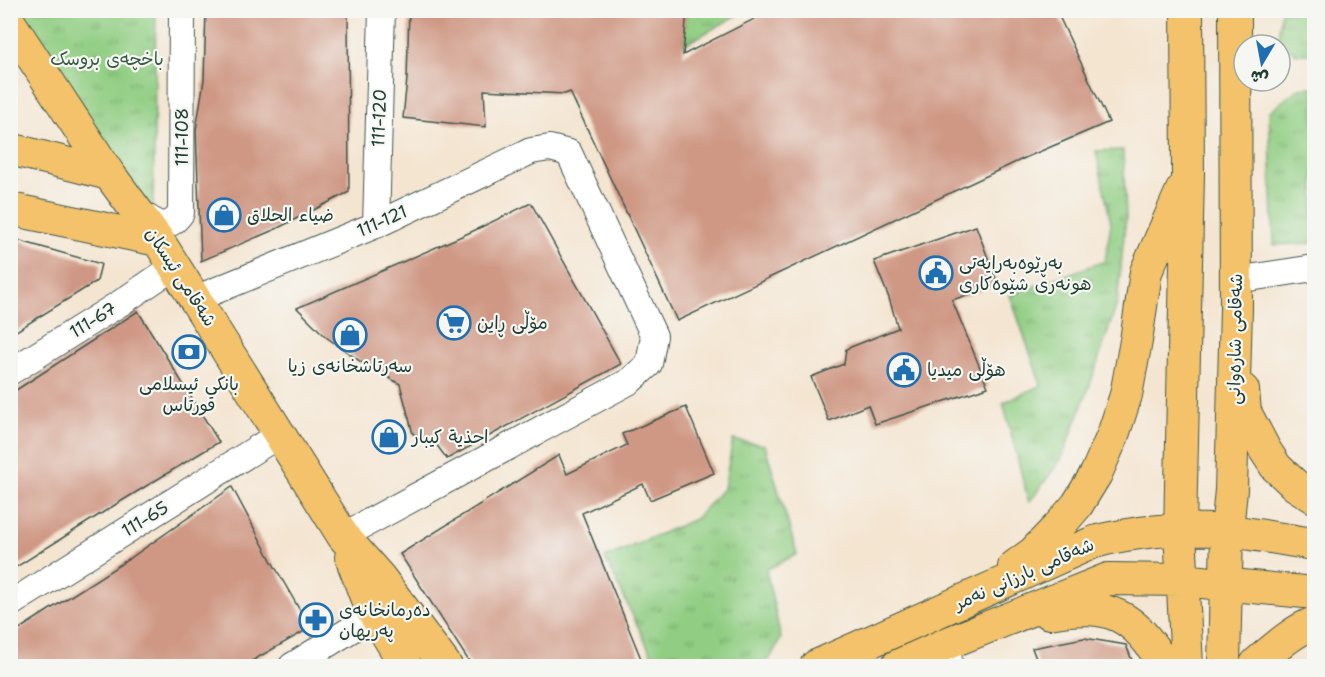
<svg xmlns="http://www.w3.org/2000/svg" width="1325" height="677" viewBox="0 0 1325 677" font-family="'Shantell Sans','Playpen Sans Arabic',sans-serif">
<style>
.grass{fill:url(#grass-tufts);stroke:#58865c;stroke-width:1.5}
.building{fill:#cf9884}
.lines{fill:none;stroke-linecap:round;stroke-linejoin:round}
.minor-casing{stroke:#3f564c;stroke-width:28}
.major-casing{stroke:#3f564c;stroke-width:34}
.minor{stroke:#fff;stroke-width:26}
.major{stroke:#f3c26a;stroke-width:32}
.labels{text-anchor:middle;stroke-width:4.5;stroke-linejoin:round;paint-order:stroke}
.park-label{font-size:18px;fill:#365a44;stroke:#f6f6f2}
.street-label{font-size:18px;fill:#1f3d34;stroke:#f6f6f2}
.poi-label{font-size:18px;fill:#1f3d34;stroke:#f6f6f2;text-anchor:start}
</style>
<defs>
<pattern id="grass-tufts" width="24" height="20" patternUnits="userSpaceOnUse" patternTransform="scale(1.5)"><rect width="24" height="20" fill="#91ce83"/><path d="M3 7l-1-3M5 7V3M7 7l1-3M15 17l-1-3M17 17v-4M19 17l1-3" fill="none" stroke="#76a86c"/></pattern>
</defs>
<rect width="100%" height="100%" fill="#f6f6f2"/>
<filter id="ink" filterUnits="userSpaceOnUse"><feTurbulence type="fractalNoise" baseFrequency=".0167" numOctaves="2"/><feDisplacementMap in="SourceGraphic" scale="12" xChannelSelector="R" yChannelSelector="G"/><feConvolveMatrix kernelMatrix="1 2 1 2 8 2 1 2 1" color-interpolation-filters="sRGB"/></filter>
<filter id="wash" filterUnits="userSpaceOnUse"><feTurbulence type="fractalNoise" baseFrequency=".008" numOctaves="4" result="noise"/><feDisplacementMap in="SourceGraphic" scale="24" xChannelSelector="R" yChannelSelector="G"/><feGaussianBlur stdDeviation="1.35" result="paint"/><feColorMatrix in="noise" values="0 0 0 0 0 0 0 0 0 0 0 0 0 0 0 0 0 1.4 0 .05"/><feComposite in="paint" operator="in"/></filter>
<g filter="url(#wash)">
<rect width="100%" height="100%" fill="#f4e5d1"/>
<path class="grass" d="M18,11H156L153,216Z
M687,11V10L745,11L684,45Z
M1281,11H1314V54H1296L1278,40Z
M1314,87V243L1274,245L1269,112L1299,88Z
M1123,150L1126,217L1117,304L1091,382L1062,458L1029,503L1003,403L1041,385L1010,295L1105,261L1111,223L1096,151Z
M733,440L765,445L797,554L766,570L781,638L769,660L747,666H657L605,558L695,519L724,488Z"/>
<g id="blocks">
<path class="building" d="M206,10H348L349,192L276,229L201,261L196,130L204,80Z
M409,10H687L683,55L772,10H1056L1109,122L1027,157L677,321L570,92L565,94L484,90L486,127L403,118L407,79Z
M531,203L621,364L447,459L433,440L413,434L400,384L364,364L326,337L297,308L471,232Z
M976,226L998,285L952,300L988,387L875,424L868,405L829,421L811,377L844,364L846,349L898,328L889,298L874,261Z
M10,238L101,264L97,281L10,335Z
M138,311L219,442L110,508L10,571V394Z
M686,407L714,473L650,500L643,484L582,513L644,666H472L400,554L559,455L567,474L627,445L622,434Z
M232,487L271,560L310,628L243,666H10V635L132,557Z
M1084,638L1126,645L1134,666H1039L1032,648Z"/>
</g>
</g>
<g filter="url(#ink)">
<use href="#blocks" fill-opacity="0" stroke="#3f564c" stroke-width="1.5"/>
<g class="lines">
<defs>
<path id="minor" d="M139,212C155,223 167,233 181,213L182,10
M376,225L382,10
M1236,280L1314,268
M195,299L376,225L531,151L550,148L569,153L654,336L649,364L630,381L343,536
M10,372L122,302L175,266
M10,604L280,434
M948,643L949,666
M292,666L368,619"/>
<path id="major" d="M10,23L109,174L158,240L343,536L380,578L446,666
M10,149L109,174
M10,209L158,240
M1243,390L1245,412L1265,450L1276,467L1295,485L1314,497
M351,557L369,605L406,666
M1014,567L1033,553L1059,526L1077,505L1096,474L1113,435L1126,395L1136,341L1146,272L1182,190
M1049,613C1111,602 1133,614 1165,666
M816,666L1094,542C1135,531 1184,527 1227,531C1256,534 1286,540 1314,544
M897,666L948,643L1108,579L1182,580L1314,593
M1187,666L1180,531L1188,175L1187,10
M1224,666L1227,531L1231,490L1236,309L1235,10
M1255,666L1257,663C1275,648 1293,631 1314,623"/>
</defs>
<use href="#minor" class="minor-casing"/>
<use href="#major" class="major-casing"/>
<use href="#minor" class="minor"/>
<use href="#major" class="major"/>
</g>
</g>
<defs>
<symbol id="shop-ring" viewBox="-11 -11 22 22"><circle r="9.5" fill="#f6f6f2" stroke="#1f6fb2" stroke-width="1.5"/><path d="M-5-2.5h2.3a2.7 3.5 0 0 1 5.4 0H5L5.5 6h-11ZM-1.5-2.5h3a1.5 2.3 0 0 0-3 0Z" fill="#1f6fb2"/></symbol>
<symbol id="civic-ring" viewBox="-11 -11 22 22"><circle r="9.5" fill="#f6f6f2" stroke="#1f6fb2" stroke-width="1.5"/><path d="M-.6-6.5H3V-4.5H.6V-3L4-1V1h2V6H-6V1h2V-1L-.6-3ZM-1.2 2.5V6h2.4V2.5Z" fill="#1f6fb2"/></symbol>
<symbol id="supermarket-ring" viewBox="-11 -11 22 22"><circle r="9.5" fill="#f6f6f2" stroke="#1f6fb2" stroke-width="1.5"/><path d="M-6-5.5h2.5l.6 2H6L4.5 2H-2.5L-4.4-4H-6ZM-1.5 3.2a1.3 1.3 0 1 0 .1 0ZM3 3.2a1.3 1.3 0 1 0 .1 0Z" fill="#1f6fb2"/></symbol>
<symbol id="bank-ring" viewBox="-11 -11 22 22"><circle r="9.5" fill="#f6f6f2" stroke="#1f6fb2" stroke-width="1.5"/><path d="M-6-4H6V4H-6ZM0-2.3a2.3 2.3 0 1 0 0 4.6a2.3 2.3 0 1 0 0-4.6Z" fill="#1f6fb2"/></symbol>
<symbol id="pharmacy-ring" viewBox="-11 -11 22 22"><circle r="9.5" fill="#f6f6f2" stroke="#1f6fb2" stroke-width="1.5"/><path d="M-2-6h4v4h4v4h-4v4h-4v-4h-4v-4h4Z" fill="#1f6fb2"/></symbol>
</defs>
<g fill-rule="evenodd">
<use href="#shop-ring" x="205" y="196" width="38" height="38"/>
<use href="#civic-ring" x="917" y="254" width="38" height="38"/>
<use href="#supermarket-ring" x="435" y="304" width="38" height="38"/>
<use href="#shop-ring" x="331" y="316" width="38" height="38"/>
<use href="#bank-ring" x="170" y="333" width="38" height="38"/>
<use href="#civic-ring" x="885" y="351" width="38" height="38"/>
<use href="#shop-ring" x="370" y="418" width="38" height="38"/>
<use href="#pharmacy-ring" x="297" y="601" width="38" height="38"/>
</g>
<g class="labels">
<g class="park-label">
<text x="107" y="65">باخچەی بروسک</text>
</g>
<g class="street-label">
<text transform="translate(379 118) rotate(-88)" y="6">111-120</text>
<text transform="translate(182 137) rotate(-90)" y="6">111-108</text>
<text transform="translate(382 221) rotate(-24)" y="6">111-121</text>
<text transform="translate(181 277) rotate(57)" y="6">شەقامی ئیسکان</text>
<text transform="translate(93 320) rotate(-32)" y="6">111-67</text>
<text transform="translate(1235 339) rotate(-89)" y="6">شەقامی شارەوانی</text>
<text transform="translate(145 519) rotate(-32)" y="6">111-65</text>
<text transform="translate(1024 574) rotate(-24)" y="6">شەقامی بارزانی نەمر</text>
</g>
<g class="poi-label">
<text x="247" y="221">ضياء الحلاق</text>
<text x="959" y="269">بەڕێوەبەرایەتی<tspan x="959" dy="21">هونەری شێوەکاری</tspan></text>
<text x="477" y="329">مۆڵی ڕاین</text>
<text x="350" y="372" text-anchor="middle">سەرتاشخانەی زیا</text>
<text x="927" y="376">هۆڵی میدیا</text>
<text x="189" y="390" text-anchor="middle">بانکی ئیسلامی<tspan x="189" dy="21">قورتاس</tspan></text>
<text x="412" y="443">احذية كيبار</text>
<text x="339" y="616">دەرمانخانەی<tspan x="339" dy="21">پەریهان</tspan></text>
</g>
</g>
<rect width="1325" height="677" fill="none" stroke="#f6f6f2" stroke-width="36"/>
<g transform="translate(1262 63) rotate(190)"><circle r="28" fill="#f6f6f2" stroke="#a0aca6" stroke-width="1.5"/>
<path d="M0-4.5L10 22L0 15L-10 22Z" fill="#1f6fb2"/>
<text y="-9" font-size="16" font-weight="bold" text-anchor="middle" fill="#1f3d34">ش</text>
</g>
</svg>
